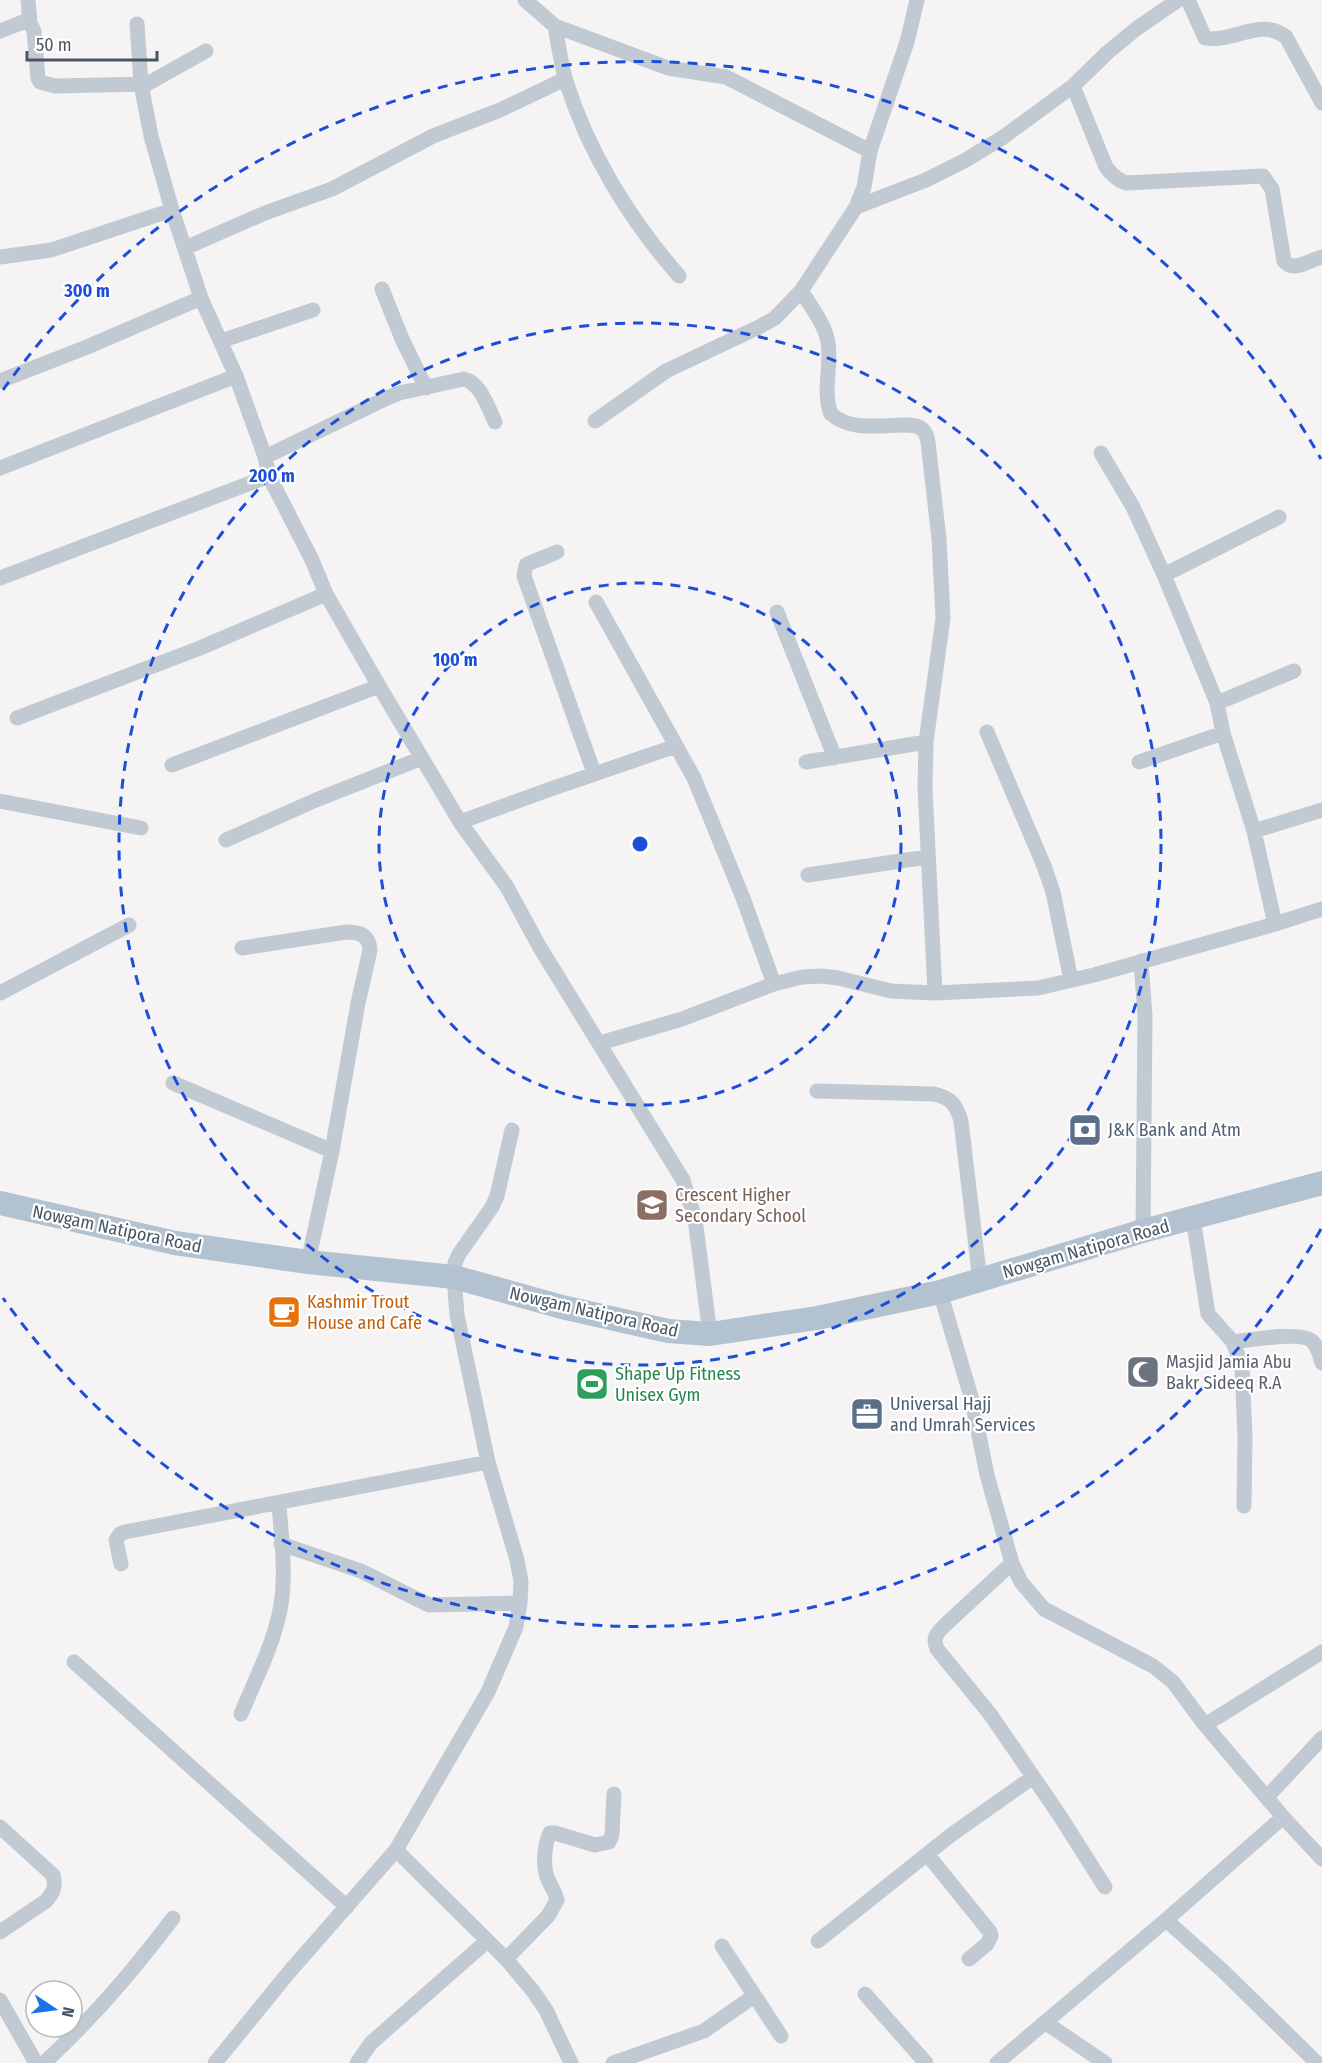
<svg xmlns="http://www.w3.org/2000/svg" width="1322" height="2063" viewBox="0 0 1322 2063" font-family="'Fira Sans Condensed',sans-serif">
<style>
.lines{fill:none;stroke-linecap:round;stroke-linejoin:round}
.minor{stroke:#c1cad2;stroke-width:15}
.primary{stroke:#b3c2d1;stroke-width:24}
.ring{fill:none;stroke:#1d4ed8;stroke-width:3;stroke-dasharray:10 8}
.labels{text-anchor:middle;stroke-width:4.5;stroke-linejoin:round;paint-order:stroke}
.service-label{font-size:18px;fill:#4e5e75;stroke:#fff;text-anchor:start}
.education-label{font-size:18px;fill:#785e54;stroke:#fff;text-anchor:start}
.street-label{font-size:18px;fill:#4a5661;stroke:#fff}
.food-label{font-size:18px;fill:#c56008;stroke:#fff;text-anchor:start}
.worship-label{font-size:18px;fill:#5b616d;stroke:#fff;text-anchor:start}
.leisure-label{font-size:18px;fill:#27864d;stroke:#fff;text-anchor:start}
.centre{fill:#1d4ed8;stroke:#fff;stroke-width:3}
.ring-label{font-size:18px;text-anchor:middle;font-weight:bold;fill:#1d4ed8;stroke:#fff;stroke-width:4.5;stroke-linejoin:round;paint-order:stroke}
</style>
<rect width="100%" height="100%" fill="#f5f3f3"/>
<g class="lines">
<path class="minor" d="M28,0L30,23
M525,0L555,26L668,68L726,77L870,151
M1188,0L1205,38C1232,43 1262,17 1286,37L1322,103
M137,24L141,84L151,136L172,210L201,298L236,376L265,457L269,476L312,560L326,594L379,686L460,822L507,887L539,946L683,1180L695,1219L710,1334
M555,26C558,44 561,63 566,81C588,152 630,220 679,276
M0,31L23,22L30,23L34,31L38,78L40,82L55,86L147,84L206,51
M1073,86L1106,167C1112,175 1117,180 1126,183L1263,176L1272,189L1284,261C1294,273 1309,260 1322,257
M856,207L926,180L964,161L1002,138L1073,86L1108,52L1136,29L1178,0
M185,248L265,213L332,189L433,136L500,110L565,79
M0,257L51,250L172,210
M382,289L402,339L426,388
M801,291C811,306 825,325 828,342C832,366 822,391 831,414C858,438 908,417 922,429C926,432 927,437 928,442L939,539L943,618L926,742L925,788L935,993
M221,341L313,310
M0,381L87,347L201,298
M595,421L666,371L759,327L775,318L801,291L856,207L864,187L870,151L907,42L917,0
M1101,453L1133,507L1164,575L1217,703L1223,733L1254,831L1275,924
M265,457L387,398L399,393L464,379C481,383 488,408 495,422
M0,468L236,376
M557,552L530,563L526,565L524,576L594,773
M1164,575L1279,517
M0,578L269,476
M596,602L694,778L743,898L774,984
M777,612L835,758
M1217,703L1294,671
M17,718L200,648L326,594
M987,732L1044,866L1053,892L1071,980
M806,762L926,742
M1139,762L1223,733
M172,765L379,686
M0,801L141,828
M460,822L545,791L676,746
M1254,831L1322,810
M226,840L316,800L422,758
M808,875L927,857
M242,948L346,932C360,932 369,935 370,950L358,1003L332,1151L308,1262
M1141,961L1145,1016L1143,1231
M0,993L129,925
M600,1043L682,1019L774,984L802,977L821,976L838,978L891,991L935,993L1038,988L1094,975L1275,924L1322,909
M173,1083L332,1151
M817,1091L934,1094C951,1098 956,1104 961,1121L980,1281
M1193,1218L1208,1314L1233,1342L1242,1367L1245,1436L1244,1506
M940,1292L972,1400L987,1475L1012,1563L1021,1582L1044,1609L1153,1666L1173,1682L1205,1725L1283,1817L1322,1859
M1233,1342C1249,1340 1301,1331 1312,1341C1318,1347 1320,1355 1322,1363
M281,1544L361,1571L429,1605L520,1603
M1012,1563L945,1625C937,1633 932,1638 937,1649L990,1714L1058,1813L1105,1887
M121,1564L116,1540L120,1534L125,1532L488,1462
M74,1662L347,1907
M241,1714C255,1680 273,1646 280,1610C287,1575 281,1537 279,1503
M1205,1725L1322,1652
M1267,1797L1322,1738
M0,1827L53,1875C56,1886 54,1892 46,1901L0,1932
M396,1850L506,1959L533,1991L546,2010L571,2063
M927,1854L990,1932L991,1936L987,1944L969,1959
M1166,1920L1223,1971L1317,2063
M818,1941L951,1835L1033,1777
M722,1946L781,2036
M506,1959L548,1916L557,1900C555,1891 550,1885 547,1877C543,1865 544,1845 550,1833H555L595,1845L609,1842L612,1835L614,1794
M865,1994L926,2063
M0,2000L36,2063
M1046,2023L1105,2063
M44,2063C92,2019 134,1970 173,1918
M215,2063L290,1971L396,1850L488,1692L516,1627L520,1603L521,1581L517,1560L488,1462L457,1315L454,1277L455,1263L459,1254L492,1207L497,1196L512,1130
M357,2063L371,2043L487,1941
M613,2063L704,2031L754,1996
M997,2063L1166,1920L1283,1817"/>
<path class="primary" d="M0,1203L175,1243L308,1262L454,1277L562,1307L668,1331L710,1334L817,1318L940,1292L1143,1231L1322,1183"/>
</g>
<g class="ring">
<circle cx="640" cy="844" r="261"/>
<circle cx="640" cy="844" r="521"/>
<path d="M1321 1229A782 782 0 0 1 3 1298M3 390A782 782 0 0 1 1321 459"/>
</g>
<defs>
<symbol id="bank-square" viewBox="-11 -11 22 22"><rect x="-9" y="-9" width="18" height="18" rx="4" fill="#5c6f8a" stroke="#fff"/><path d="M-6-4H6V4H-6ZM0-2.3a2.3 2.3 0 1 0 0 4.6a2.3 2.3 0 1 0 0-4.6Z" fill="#fff"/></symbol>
<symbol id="school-square" viewBox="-11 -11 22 22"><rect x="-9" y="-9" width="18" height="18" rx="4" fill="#8d6e63" stroke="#fff"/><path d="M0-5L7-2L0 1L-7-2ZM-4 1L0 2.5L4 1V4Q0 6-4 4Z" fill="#fff"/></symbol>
<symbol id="cafe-square" viewBox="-11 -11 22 22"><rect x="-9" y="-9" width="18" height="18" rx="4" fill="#e8710a" stroke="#fff"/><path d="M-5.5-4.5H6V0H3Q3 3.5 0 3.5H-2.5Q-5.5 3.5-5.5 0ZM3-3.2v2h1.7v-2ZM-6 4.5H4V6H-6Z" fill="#fff"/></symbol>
<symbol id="mosque-square" viewBox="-11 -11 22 22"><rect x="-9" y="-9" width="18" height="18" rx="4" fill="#6b7280" stroke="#fff"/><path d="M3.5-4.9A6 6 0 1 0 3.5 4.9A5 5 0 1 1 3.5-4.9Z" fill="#fff"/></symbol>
<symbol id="stadium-square" viewBox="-11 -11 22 22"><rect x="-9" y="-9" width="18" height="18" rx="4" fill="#2e9e5b" stroke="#fff"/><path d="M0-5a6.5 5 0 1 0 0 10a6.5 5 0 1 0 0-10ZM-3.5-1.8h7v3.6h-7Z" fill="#fff"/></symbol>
<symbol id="office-square" viewBox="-11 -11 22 22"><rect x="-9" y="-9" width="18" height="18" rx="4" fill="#5c6f8a" stroke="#fff"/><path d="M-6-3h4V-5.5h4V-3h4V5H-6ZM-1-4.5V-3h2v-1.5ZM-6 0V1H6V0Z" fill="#fff"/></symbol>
</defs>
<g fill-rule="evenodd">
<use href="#bank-square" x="1066" y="1111" width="38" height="38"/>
<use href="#school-square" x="633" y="1186" width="38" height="38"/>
<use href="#cafe-square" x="265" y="1293" width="38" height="38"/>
<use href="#mosque-square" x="1124" y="1353" width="38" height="38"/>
<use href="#stadium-square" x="573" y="1365" width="38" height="38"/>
<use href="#office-square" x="848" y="1395" width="38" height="38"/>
</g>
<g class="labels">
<g class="service-label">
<text x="1108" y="1136">J&amp;K Bank and Atm</text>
<text x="890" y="1410">Universal Hajj<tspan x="890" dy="21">and Umrah Services</tspan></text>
</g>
<g class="education-label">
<text x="675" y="1201">Crescent Higher<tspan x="675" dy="21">Secondary School</tspan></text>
</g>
<g class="street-label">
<text transform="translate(117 1229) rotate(12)" y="6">Nowgam Natipora Road</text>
<text transform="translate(1086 1249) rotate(-16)" y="6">Nowgam Natipora Road</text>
<text transform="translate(594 1312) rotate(13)" y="6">Nowgam Natipora Road</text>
</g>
<g class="food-label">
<text x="307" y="1308">Kashmir Trout<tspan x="307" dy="21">House and Cafe</tspan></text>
</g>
<g class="worship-label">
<text x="1166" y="1368">Masjid Jamia Abu<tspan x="1166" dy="21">Bakr Sideeq R.A</tspan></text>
</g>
<g class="leisure-label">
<text x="615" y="1380">Shape Up Fitness<tspan x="615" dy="21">Unisex Gym</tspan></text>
</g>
</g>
<circle cx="640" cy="844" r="9" class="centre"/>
<g class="ring-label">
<text x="87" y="297">300 m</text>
<text x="272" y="482">200 m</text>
<text x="455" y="666">100 m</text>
</g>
<g transform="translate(54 2009) rotate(103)"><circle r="28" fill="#ffffff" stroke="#b7bbc0" stroke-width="1.5"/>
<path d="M0-4.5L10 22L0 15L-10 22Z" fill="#1a73e8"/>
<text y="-9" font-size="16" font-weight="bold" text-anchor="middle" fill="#4a5661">N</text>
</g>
<path d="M27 51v9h130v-9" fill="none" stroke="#4a5661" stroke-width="3"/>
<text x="36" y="51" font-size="18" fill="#4a5661" stroke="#ffffff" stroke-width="4.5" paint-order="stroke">50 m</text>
</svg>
